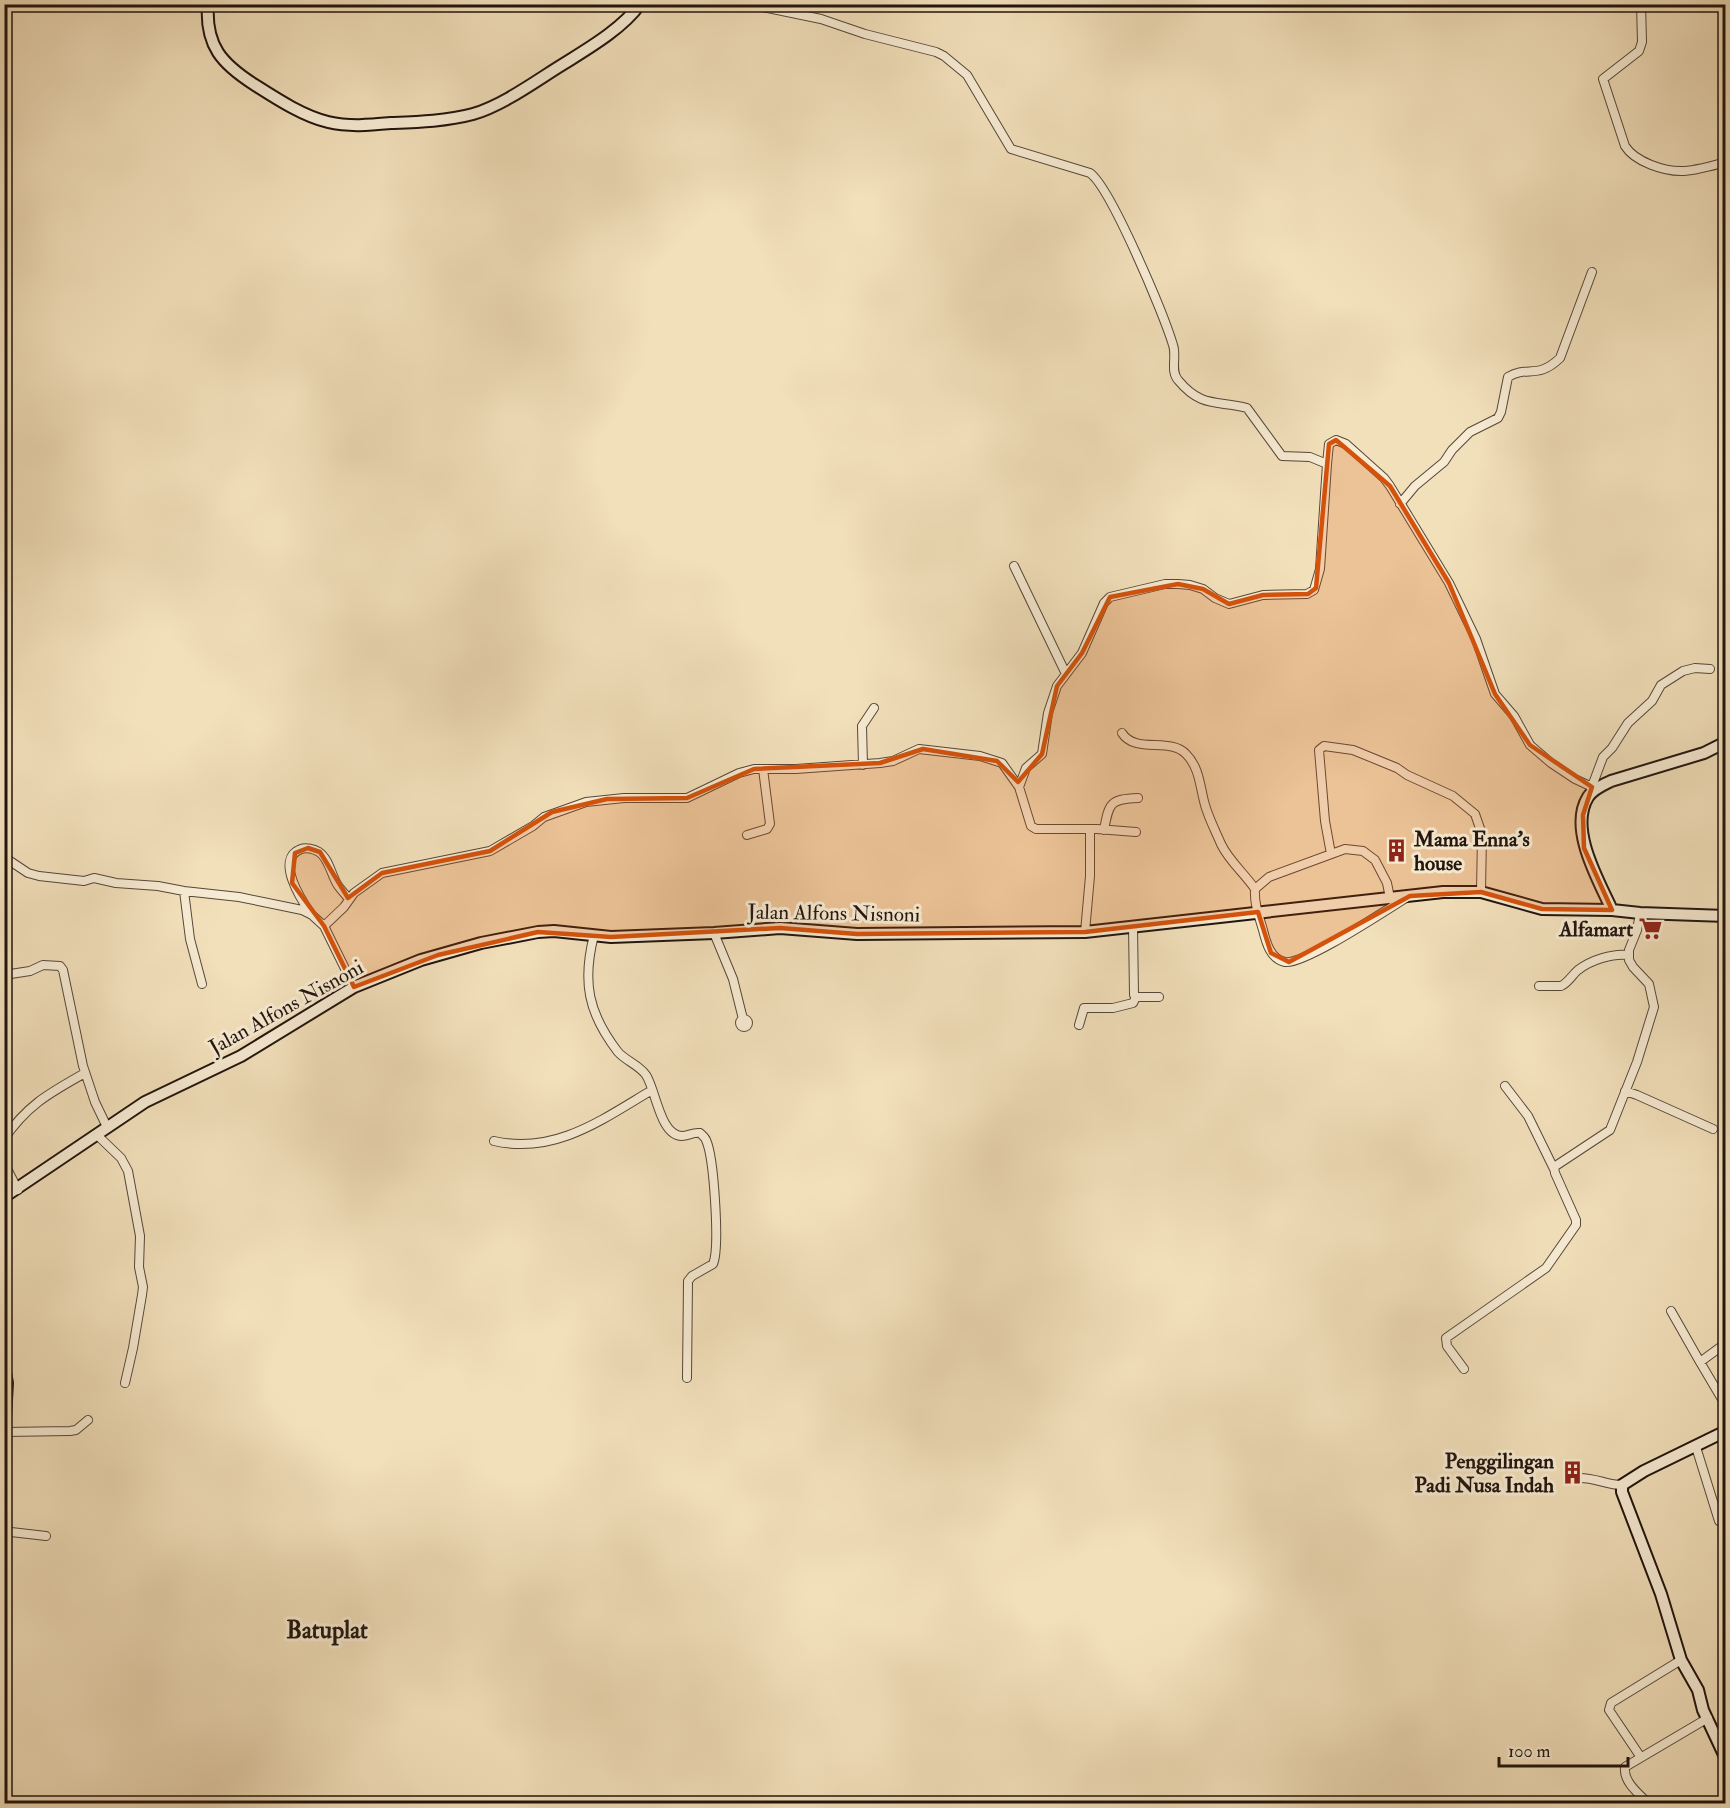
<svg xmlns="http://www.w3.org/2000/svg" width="1730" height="1808" viewBox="0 0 1730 1808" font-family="'IM FELL Double Pica',serif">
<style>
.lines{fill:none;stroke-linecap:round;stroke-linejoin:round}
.street-casing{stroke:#544738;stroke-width:10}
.secondary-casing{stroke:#20140d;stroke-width:14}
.street{stroke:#f7ebd3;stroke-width:8}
.secondary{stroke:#f7ebd3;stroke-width:10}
.marked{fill:#d4520c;fill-opacity:0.2;stroke:#d4520c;stroke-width:4.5;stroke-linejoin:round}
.labels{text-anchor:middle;stroke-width:6;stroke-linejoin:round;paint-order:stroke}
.poi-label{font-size:21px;font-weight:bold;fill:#20140d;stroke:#f7ebd3;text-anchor:end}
.street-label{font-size:21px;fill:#20140d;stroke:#f7ebd3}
.quarter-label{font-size:24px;font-weight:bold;fill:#20140d;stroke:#f7ebd3}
</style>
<rect width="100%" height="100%" fill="#f2e0bb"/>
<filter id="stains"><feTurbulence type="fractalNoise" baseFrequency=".00333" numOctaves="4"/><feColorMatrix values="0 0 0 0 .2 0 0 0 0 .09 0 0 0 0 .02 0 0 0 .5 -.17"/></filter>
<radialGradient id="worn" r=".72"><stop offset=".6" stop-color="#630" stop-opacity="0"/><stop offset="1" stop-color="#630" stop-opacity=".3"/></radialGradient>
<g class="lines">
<defs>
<path id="street" d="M748,4L821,19L865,34L936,52L944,56L967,75L1011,149L1090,173C1111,188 1164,315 1173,345C1177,356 1170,371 1178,380C1202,409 1218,400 1247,408L1282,456L1310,457L1327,464L1320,569L1314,590L1307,594L1263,595L1229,604L1215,598L1203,589L1190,585L1178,584H1165L1110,597L1104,603L1082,653L1057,686L1048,713L1042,754L1026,768L1019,787
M1641,4L1642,42L1639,51L1603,79L1625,146C1635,162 1665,172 1684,171C1698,170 1712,166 1726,162
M1327,464L1329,444L1336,440L1346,444L1384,478L1390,486L1449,583L1476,639L1495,694L1514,716L1530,745L1551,763L1575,779L1592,787
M1400,504L1415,486L1444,462L1452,450L1470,432L1498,418L1501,412L1508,377C1528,365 1537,380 1560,358L1592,272
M1014,566L1066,674
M1122,733C1135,754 1170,737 1186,754C1200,768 1200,788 1205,805C1209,819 1216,832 1221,844C1229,861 1245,874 1255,889
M863,765L862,726L874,708
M1591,789L1603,757L1612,748L1628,723L1652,701L1661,685L1683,671L1695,668L1710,669
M1104,830C1109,803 1110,799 1138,798
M747,835L767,829L770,824L763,769
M1331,854L1325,821L1319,750L1324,746L1353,750L1397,768L1407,775L1453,796L1475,814L1482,834L1481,892
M4,857L28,873L39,876L84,881L94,878L116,883L158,886L184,891L239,897L302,910L312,915L324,926L354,987
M184,891L190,939L202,984
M1390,898L1387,883L1375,860L1363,851L1345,849L1269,877L1255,889C1254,904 1259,916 1263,930C1266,942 1270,959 1285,962C1304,965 1386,910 1406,898
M311,914C302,901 274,859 301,849C306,847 314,849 319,852C329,859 331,874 337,884C340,889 345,894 349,899
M324,926L344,907L354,893L382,873L490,851L533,826L544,817L586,802L624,798H687L739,773L754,769H796L880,763L893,761L919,749L980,756L1002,763L1019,787L1031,826L1036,829H1097L1136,832
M1133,927L1134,995L1136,997H1159
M1085,932L1090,876V830
M714,933L733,979L743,1019
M594,935C582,982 588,1013 618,1052C626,1061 639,1065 646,1075C656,1090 660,1136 682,1136C688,1136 693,1132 700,1133C702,1135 705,1137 706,1140C714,1157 720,1248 713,1264L692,1276L688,1281L687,1378
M4,975L30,971L43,965L60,966L63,970L83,1066L95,1102L107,1127
M1539,986H1561C1568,983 1572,975 1578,970C1591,960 1613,953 1628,955
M740 1023a4 4 0 1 1 8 0a4 4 0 1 1-8 0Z
M1079,1025L1084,1008H1113L1133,1003L1136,997
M1505,1086L1528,1116L1554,1169
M1625,1091L1637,1095L1713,1129
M97,1135L121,1158L128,1171L140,1236L139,1267L143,1287L142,1295L133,1348L125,1383
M4,1139C28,1104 50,1093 85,1073
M494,1141C555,1155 603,1119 652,1090
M4,1163L18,1190
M1671,1311L1700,1362
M1726,1343L1700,1362L1726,1406
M1464,1369L1447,1346L1446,1338L1546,1268L1576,1225V1220L1555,1173L1554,1167L1610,1130L1637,1062L1654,1007L1649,984L1633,967L1629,960V950L1637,930L1640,913
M5,1432L70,1431L76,1430L88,1420
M1696,1447L1719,1521
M1577,1478C1595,1477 1606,1485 1622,1485
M4,1530L11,1532L46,1536
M1640,1756L1609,1710L1611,1703L1681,1660
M1649,1804C1639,1794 1623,1782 1625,1767L1708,1718"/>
<path id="secondary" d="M208,4C205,46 222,64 255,85C277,99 303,116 328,122C349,127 370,125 392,123C418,122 447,121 473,114C504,105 537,80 565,63C589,48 623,28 640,4
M1612,910C1599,881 1568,829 1588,797C1593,789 1603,785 1611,781L1704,753L1726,742
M4,1197L145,1102L241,1056L354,987L421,960L481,943L538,932L554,931L611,937L714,933L780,928L857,934L1085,932L1443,892H1481L1542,909L1612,910L1640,913L1726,916
M4,1367L7,1383L4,1433
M1726,1431L1644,1471L1622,1485V1492L1661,1594L1681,1660L1698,1690L1703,1710L1726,1759"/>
</defs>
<use href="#street" class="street-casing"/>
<use href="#secondary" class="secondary-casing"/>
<use href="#street" class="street"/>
<use href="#secondary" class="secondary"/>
</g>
<path class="marked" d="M1336,440L1390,486L1449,583L1495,694L1530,745L1592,787L1583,815L1584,848L1612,910L1542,909L1481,892L1410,896L1289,962L1271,953L1258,912L1085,932L857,934L780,928L611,937L538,932L438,955L354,987L324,926L292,883L295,853L308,848L320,852L348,898L382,873L490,851L552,812L607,799L687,798L754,769L880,763L923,749L997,761L1018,782L1042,754L1057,686L1082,653L1110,597L1178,584L1203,589L1229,604L1263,595L1308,594L1316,588L1329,444Z"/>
<defs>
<symbol id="building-bare" viewBox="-9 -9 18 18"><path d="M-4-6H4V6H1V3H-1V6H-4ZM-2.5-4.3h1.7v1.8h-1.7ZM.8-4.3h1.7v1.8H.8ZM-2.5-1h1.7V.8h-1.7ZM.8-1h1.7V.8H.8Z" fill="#8f2418" stroke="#f7ebd3" stroke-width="2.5" paint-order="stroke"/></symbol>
<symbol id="supermarket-bare" viewBox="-9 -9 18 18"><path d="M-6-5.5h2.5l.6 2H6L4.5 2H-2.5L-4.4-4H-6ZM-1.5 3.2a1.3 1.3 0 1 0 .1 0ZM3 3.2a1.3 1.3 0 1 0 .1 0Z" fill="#8f2418" stroke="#f7ebd3" stroke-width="2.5" paint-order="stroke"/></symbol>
</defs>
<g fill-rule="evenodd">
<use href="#building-bare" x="1380" y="834" width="33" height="33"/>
<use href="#supermarket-bare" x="1634" y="912" width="33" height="33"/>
<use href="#building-bare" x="1556" y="1456" width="33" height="33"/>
</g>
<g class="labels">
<g class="poi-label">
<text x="1414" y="846" text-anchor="start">Mama Enna's<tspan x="1414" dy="24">house</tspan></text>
<text x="1633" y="936">Alfamart</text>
<text x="1554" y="1468">Penggilingan<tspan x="1554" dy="24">Padi Nusa Indah</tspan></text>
</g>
<g class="street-label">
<text transform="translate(834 913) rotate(1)" y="7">Jalan Alfons Nisnoni</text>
<text transform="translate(286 1007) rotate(-29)" y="7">Jalan Alfons Nisnoni</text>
</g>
<g class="quarter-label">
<text x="327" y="1638">Batuplat</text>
</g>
</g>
<rect width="1730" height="1808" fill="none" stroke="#f2e0bb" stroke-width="24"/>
<rect x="6" y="6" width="1718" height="1796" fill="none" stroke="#20140d" stroke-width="3"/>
<rect x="12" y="12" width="1706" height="1784" fill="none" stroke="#20140d" stroke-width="1.5"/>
<path d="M1499 1757v9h129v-9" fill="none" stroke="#20140d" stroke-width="3"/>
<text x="1508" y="1757" font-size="18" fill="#20140d" stroke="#f7ebd3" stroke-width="4.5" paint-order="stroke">100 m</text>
<rect width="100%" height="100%" filter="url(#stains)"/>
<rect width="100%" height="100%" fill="url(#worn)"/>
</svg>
